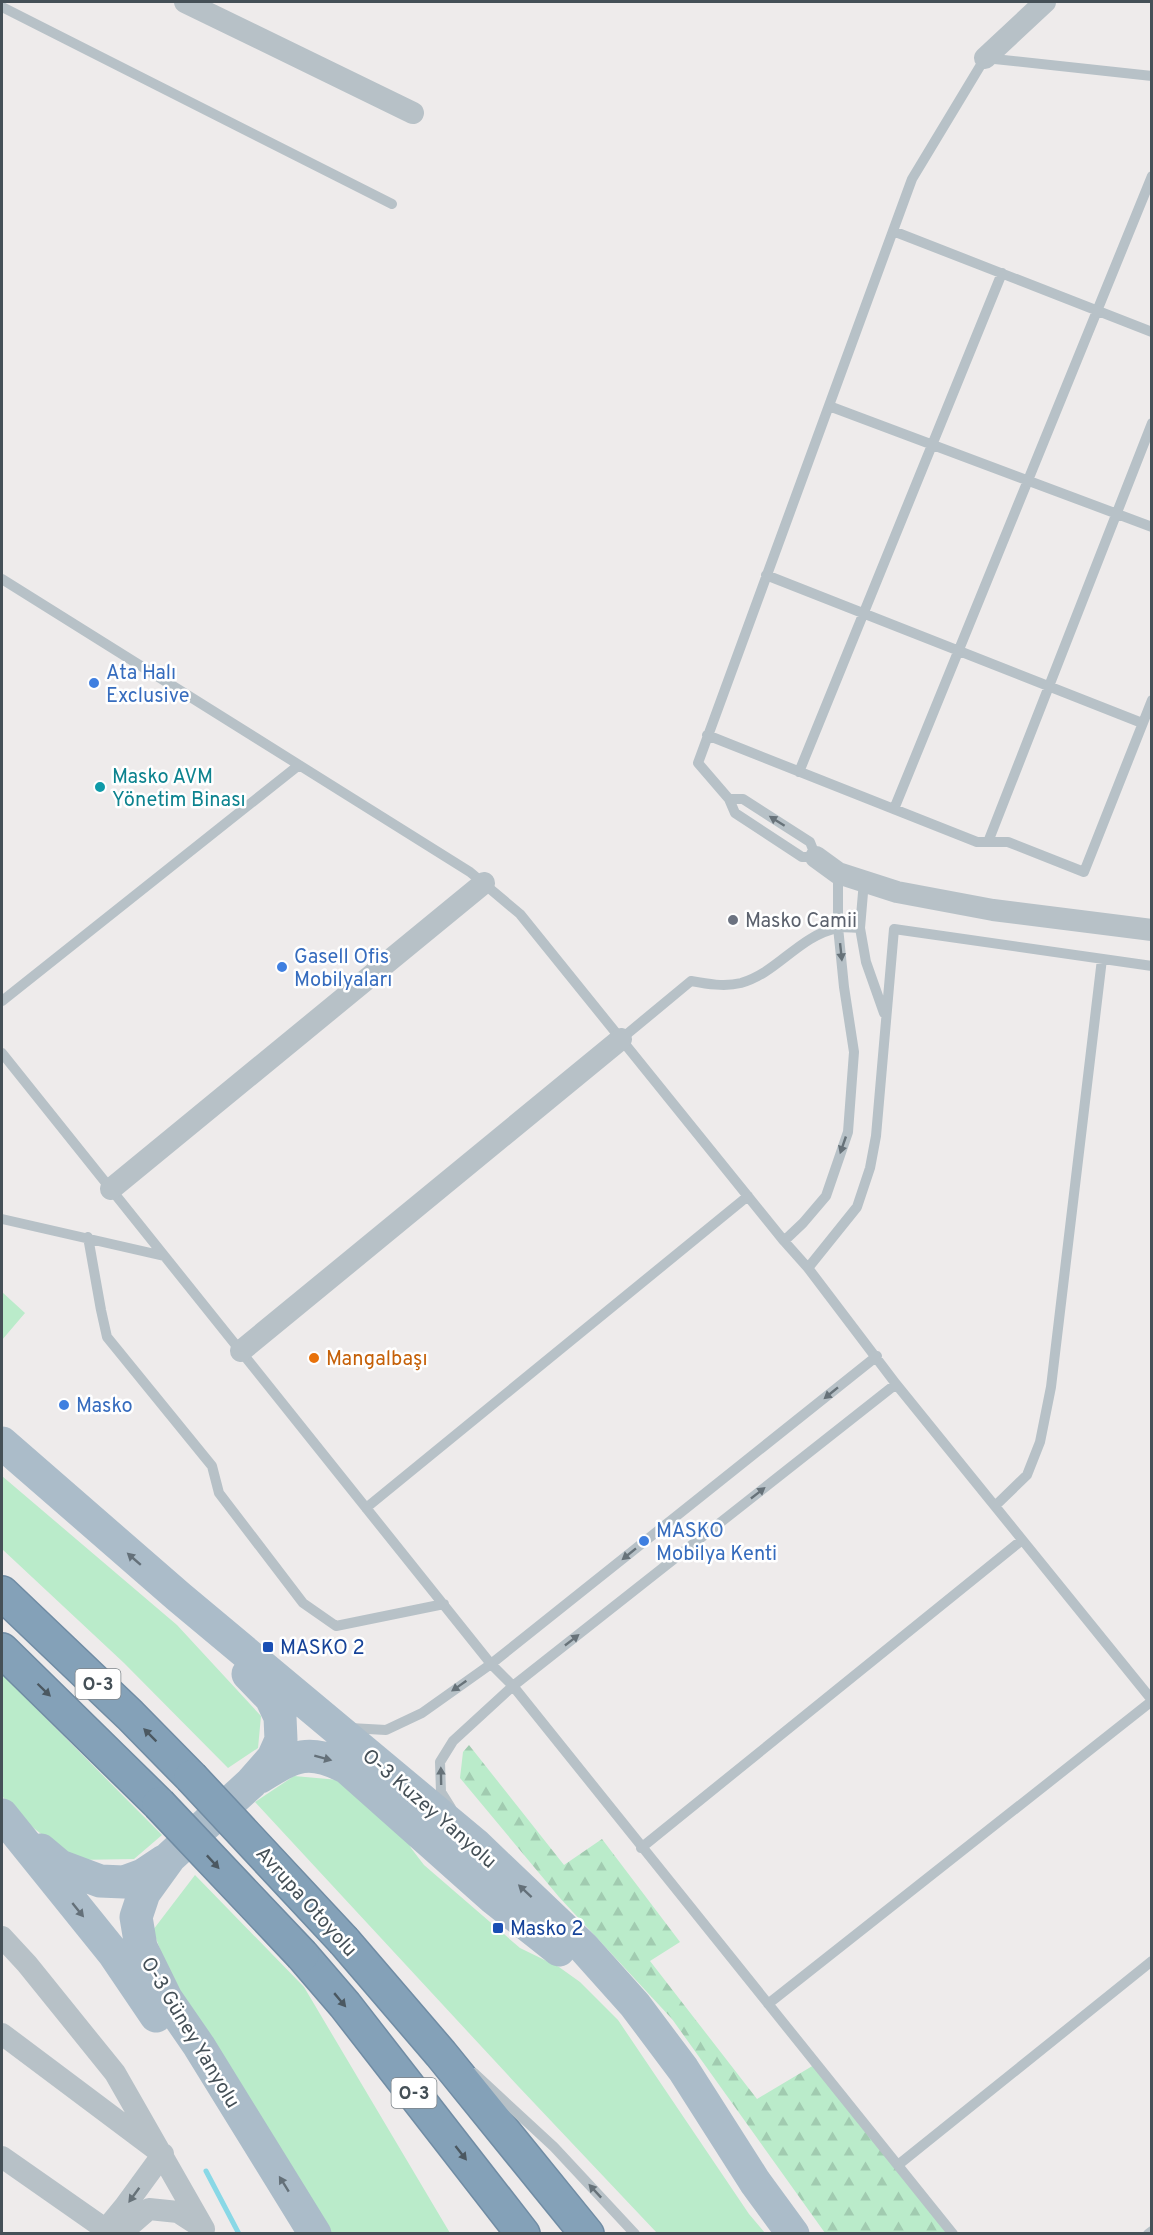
<svg xmlns="http://www.w3.org/2000/svg" width="1153" height="2235" viewBox="0 0 1153 2235" font-family="Overpass,sans-serif">
<style>
.grass{fill:#baebca}
.forest{fill:url(#forest-firs)}
.lines{fill:none;stroke-linecap:round;stroke-linejoin:round}
.stream{stroke:#89d8e6;stroke-width:5}
.highway-casing{stroke:#708ca4;stroke-width:36}
.lane{stroke:#b7c1c7;stroke-width:10}
.street{stroke:#b7c1c7;stroke-width:22}
.primary{stroke:#abbcc9;stroke-width:33}
.highway{stroke:#84a1b8;stroke-width:33}
.highway-bridge-casing{stroke:#708ca4;stroke-width:36;stroke-linecap:butt}
.highway-bridge{stroke:#84a1b8;stroke-width:33}
.oneway{fill:#677279}
.oneway2{fill:#647079}
.oneway3{fill:#4b5861}
.shop-dot{fill:#3f7fe0;stroke:#fff;stroke-width:2}
.culture-dot{fill:#0f9aa8;stroke:#fff;stroke-width:2}
.worship-dot{fill:#6b7280;stroke:#fff;stroke-width:2}
.food-dot{fill:#e8710a;stroke:#fff;stroke-width:2}
.transit-dot{fill:#1a4fb4;stroke:#fff;stroke-width:2}
.labels{text-anchor:middle;stroke-width:5;stroke-linejoin:round;paint-order:stroke}
.shield{fill:#fff;stroke:#7d8489;stroke-width:1.5}
.shield-label{font-size:18px;font-weight:bold;fill:#455057}
.shop-label{font-size:20px;fill:#366cbe;stroke:#fff;text-anchor:start}
.culture-label{font-size:20px;fill:#0d838f;stroke:#fff;text-anchor:start}
.worship-label{font-size:20px;fill:#5b616d;stroke:#fff;text-anchor:start}
.food-label{font-size:20px;fill:#c56008;stroke:#fff;text-anchor:start}
.transit-label{font-size:20px;fill:#164399;stroke:#fff;text-anchor:start}
.street-label{font-size:20px;fill:#455057;stroke:#fff}
</style>
<defs>
<pattern id="forest-firs" width="22" height="20" patternUnits="userSpaceOnUse" patternTransform="scale(1.5)"><rect width="22" height="20" fill="#baebca"/><path d="M5 1l3.5 6h-7zM16 11l3.5 6h-7z" fill="#a1cbb0"/></pattern>
</defs>
<rect width="100%" height="100%" fill="#eeebeb"/>
<path class="grass" d="M2,1292L25,1313L2,1340Z
M2,1476L177,1625L261,1716L258,1748L228,1768L124,1663L2,1549Z
M2,1674L162,1835L134,1859L74,1860L26,1822L2,1796Z
M294,1776L339,1780L403,1831L411,1848L424,1865L520,1948L559,1967L580,1982L618,2020L749,2214L765,2233H657L518,2086L255,1802Z
M195,1875L304,1987L450,2233H318L177,1996L153,1930Z"/>
<path class="forest" d="M469,1745L564,1865L602,1839L680,1942L650,1961L757,2099L814,2065L948,2233H825L672,2019L559,1897L460,1778L463,1752Z"/>
<g class="lines">
<path class="stream" d="M206,2171L239,2234"/>
<defs>
<path id="highway" d="M2,1593L130,1715L191,1777
M2,1650L159,1804
M344,1941L441,2054L587,2234
M302,1955L345,2005L523,2234"/>
</defs>
<use href="#highway" class="highway-casing"/>
<path class="lane" d="M2,7L392,204
M893,231L1152,332
M829,406L1152,527
M766,575L1142,723
M2,579L470,872L520,914L784,1241L808,1268L896,1384L1152,1700
M707,735L977,842H1008L1084,872L1152,700
M799,772L1002,273
M729,799H743L810,842L816,857H802L735,813L729,799L698,763L912,179L985,58L1152,76
M894,809L1152,176
M988,842L1152,423
M864,881L860,928L866,962L884,1013
M2,1001L299,765
M621,1039L691,981C707,984 725,987 741,983C777,973 799,936 837,928C844,926 852,928 860,928
M2,1053L491,1664L513,1686L953,2234
M2,1219L164,1256
M88,1237L101,1310L107,1337L212,1466L219,1493L303,1603L336,1626L444,1604
M784,1241L803,1223L826,1196L848,1132L854,1052L844,987L838,927V873
M808,1268L857,1207L870,1168L876,1136L894,929L1152,966
M995,1506L1027,1475L1040,1442L1051,1387L1102,959
M366,1508L748,1196
M350,1728L386,1730L422,1713L491,1664L877,1356
M451,1808L441,1792L440,1762L453,1741L513,1686L896,1384
M641,1848L1022,1540
M768,2004L1152,1701
M474,2073L554,2147L635,2234
M898,2165L1152,1961
M1148,2234L1152,2231"/>
<path class="street" d="M185,2L413,113
M985,58L1045,2
M816,857L838,873L897,892L993,910L1152,930
M111,1189L484,883
M241,1351L621,1039
M2,1937L27,1964L115,2073L204,2229
M2,2034L154,2148
M2,2157L105,2229L108,2234
M102,2234L125,2206L163,2154
M120,2234L149,2209L178,2212L201,2227"/>
<path class="primary" d="M2,1443L179,1597L476,1845L584,1948L635,2005L683,2069L755,2182L793,2234
M248,1674L271,1698L280,1717L281,1740L273,1758L251,1783L170,1857L144,1893L136,1917L141,1947L166,1998L199,2046L315,2234
M260,1777C295,1755 309,1748 347,1768L492,1897L559,1950
M2,1815L114,1954L156,2016
M41,1850L60,1866L100,1881L124,1882L143,1875L164,1861"/>
<use href="#highway" class="highway"/>
<defs>
<path id="highway-bridge" d="M191,1777L344,1941
M159,1804L302,1955"/>
</defs>
<use href="#highway-bridge" class="highway-bridge-casing"/>
<use href="#highway-bridge" class="highway-bridge"/>
</g>
<defs><path id="oneway-solid" d="M-6-.8H1V-3.2L6.5 0L1 3.2V.8H-6Z" transform="scale(1.5)"/></defs>
<g class="oneway">
<use href="#oneway-solid" transform="translate(777 821) rotate(-148)"/>
<use href="#oneway-solid" transform="translate(841 952) rotate(84)"/>
<use href="#oneway-solid" transform="translate(843 1145) rotate(109)"/>
<use href="#oneway-solid" transform="translate(831 1393) rotate(141)"/>
<use href="#oneway-solid" transform="translate(758 1493) rotate(-38)"/>
<use href="#oneway-solid" transform="translate(629 1554) rotate(141)"/>
<use href="#oneway-solid" transform="translate(572 1640) rotate(-38)"/>
<use href="#oneway-solid" transform="translate(459 1686) rotate(145)"/>
<use href="#oneway-solid" transform="translate(441 1776) rotate(-91)"/>
<use href="#oneway-solid" transform="translate(595 2191) rotate(-133)"/>
<use href="#oneway-solid" transform="translate(134 2195) rotate(126)"/>
</g>
<g class="oneway2">
<use href="#oneway-solid" transform="translate(134 1559) rotate(-139)"/>
<use href="#oneway-solid" transform="translate(323 1758) rotate(15)"/>
<use href="#oneway-solid" transform="translate(525 1891) rotate(-137)"/>
<use href="#oneway-solid" transform="translate(78 1910) rotate(51)"/>
<use href="#oneway-solid" transform="translate(284 2184) rotate(-122)"/>
</g>
<g class="oneway3">
<use href="#oneway-solid" transform="translate(44 1690) rotate(44)"/>
<use href="#oneway-solid" transform="translate(150 1735) rotate(-135)"/>
<use href="#oneway-solid" transform="translate(213 1862) rotate(47)"/>
<use href="#oneway-solid" transform="translate(340 2000) rotate(50)"/>
<use href="#oneway-solid" transform="translate(461 2153) rotate(52)"/>
</g>
<g class="shop-dot">
<circle cx="94" cy="683" r="6"/>
<circle cx="282" cy="967" r="6"/>
<circle cx="64" cy="1405" r="6"/>
<circle cx="644" cy="1541" r="6"/>
</g>
<circle class="culture-dot" cx="100" cy="787" r="6"/>
<circle class="worship-dot" cx="733" cy="920" r="6"/>
<circle class="food-dot" cx="314" cy="1358" r="6"/>
<g class="transit-dot">
<rect x="262" y="1641" width="12" height="12" rx="3"/>
<rect x="492" y="1922" width="12" height="12" rx="3"/>
</g>
<g class="labels">
<g class="shield">
<rect x="75.5" y="1669" width="45" height="30" rx="4.5"/>
<rect x="391.5" y="2078" width="45" height="30" rx="4.5"/>
</g>
<g class="shield-label">
<text x="98" y="1690">O-3</text>
<text x="414" y="2099">O-3</text>
</g>
<g class="shop-label">
<text x="106" y="679">Ata Halı<tspan x="106" dy="23">Exclusive</tspan></text>
<text x="294" y="963">Gasell Ofis<tspan x="294" dy="23">Mobilyaları</tspan></text>
<text x="76" y="1412">Masko</text>
<text x="656" y="1537">MASKO<tspan x="656" dy="23">Mobilya Kenti</tspan></text>
</g>
<g class="culture-label">
<text x="112" y="783">Masko AVM<tspan x="112" dy="23">Yönetim Binası</tspan></text>
</g>
<g class="worship-label">
<text x="745" y="927">Masko Camii</text>
</g>
<g class="food-label">
<text x="326" y="1365">Mangalbaşı</text>
</g>
<g class="transit-label">
<text x="280" y="1654">MASKO 2</text>
<text x="510" y="1935">Masko 2</text>
</g>
<g class="street-label">
<text transform="translate(430 1808) rotate(41)" y="7">O-3 Kuzey Yanyolu</text>
<text transform="translate(307 1901) rotate(48)" y="7">Avrupa Otoyolu</text>
<text transform="translate(191 2032) rotate(59)" y="7">O-3 Güney Yanyolu</text>
</g>
</g>
<rect width="1153" height="2235" fill="none" stroke="#455057" stroke-width="6"/>
</svg>
